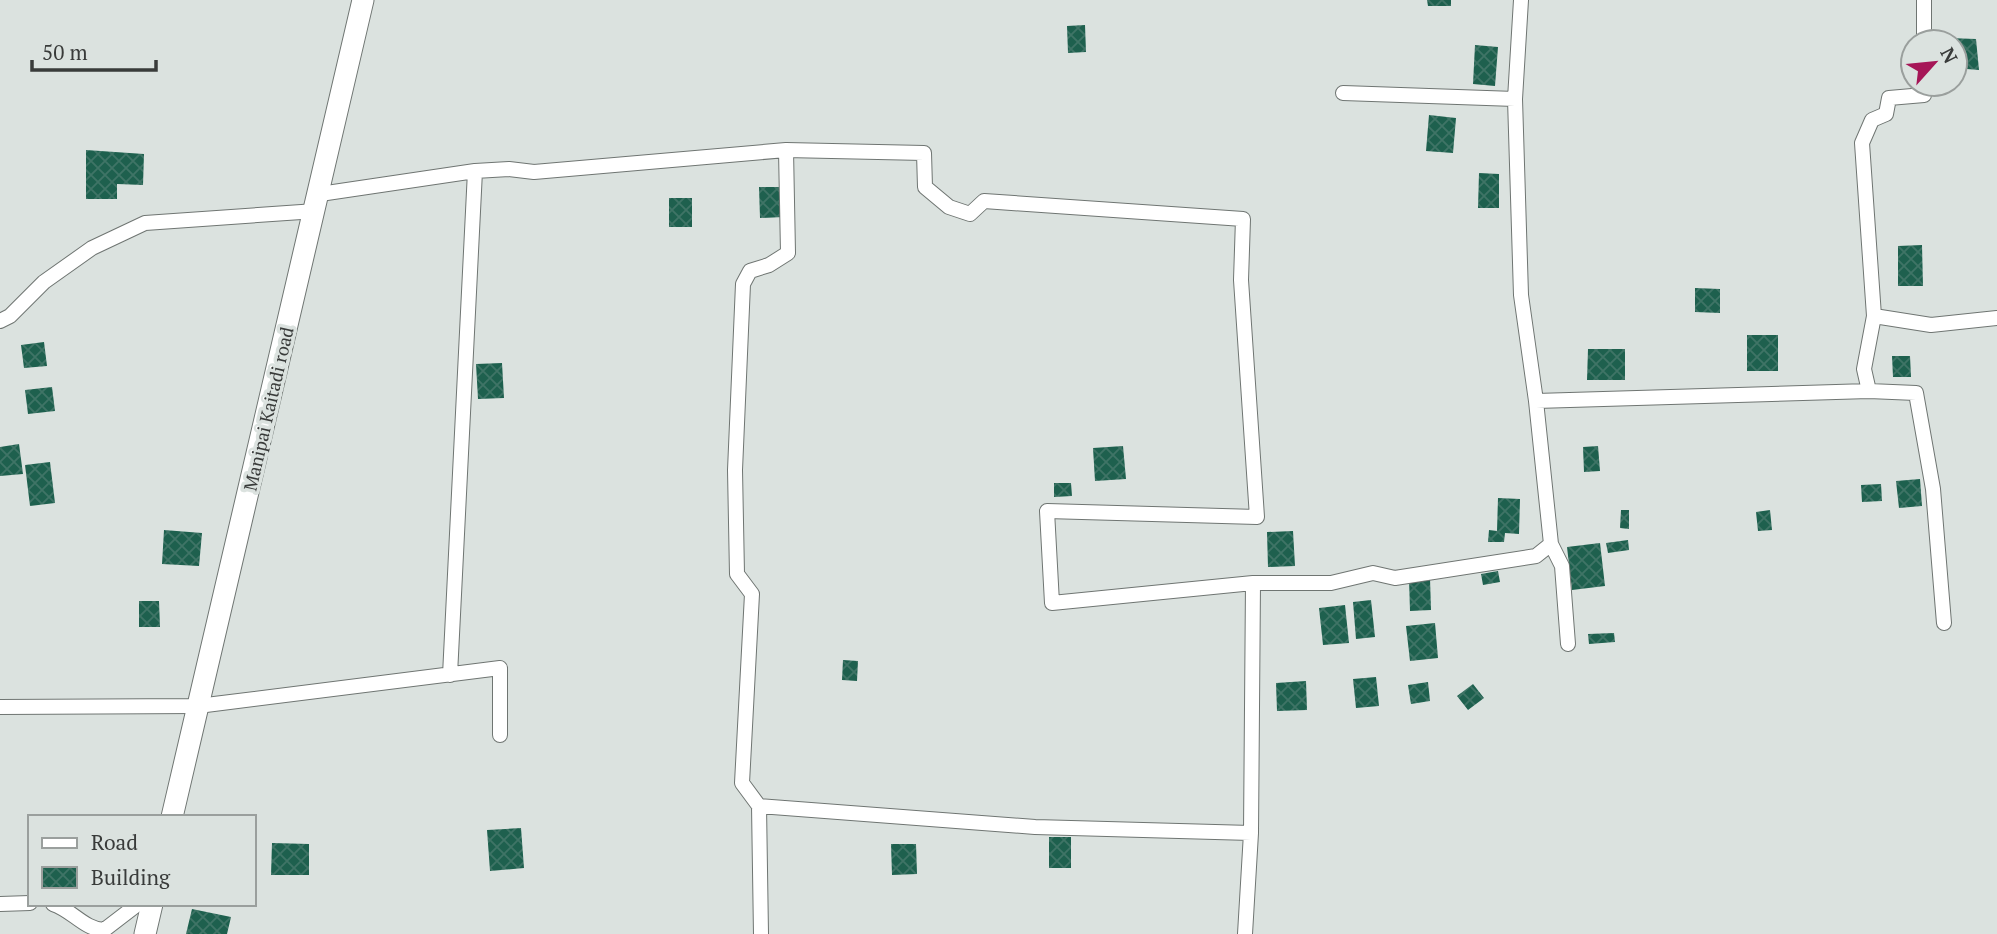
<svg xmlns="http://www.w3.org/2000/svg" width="1997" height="934" viewBox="0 0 1997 934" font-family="'PT Serif',serif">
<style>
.building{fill:url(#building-cross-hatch)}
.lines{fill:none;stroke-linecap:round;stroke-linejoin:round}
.street-casing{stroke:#6f7572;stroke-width:16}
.secondary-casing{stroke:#6f7572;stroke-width:23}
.street{stroke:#fff;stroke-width:14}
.secondary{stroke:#fff;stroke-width:21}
.labels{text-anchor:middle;stroke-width:7;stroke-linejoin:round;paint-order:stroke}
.street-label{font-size:18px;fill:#393b3a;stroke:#dbe2df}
</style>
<defs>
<pattern id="building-cross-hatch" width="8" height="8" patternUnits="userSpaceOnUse" patternTransform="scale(1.75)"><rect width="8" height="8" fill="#1e604e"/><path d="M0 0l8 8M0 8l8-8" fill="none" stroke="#3f7466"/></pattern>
</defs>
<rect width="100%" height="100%" fill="#dbe2df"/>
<path class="building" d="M1427,0H1451V6H1428Z
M1085,25L1086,52L1068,53L1067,26Z
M1949,38L1976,39L1979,70L1955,68V42H1950Z
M1475,45L1498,47L1495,86L1473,84Z
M1429,115L1456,118L1453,153L1426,151Z
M86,150L144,154L143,185L117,184V199H86Z
M1479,173L1499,174V208H1478Z
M759,187H783L784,217L760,218Z
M669,198H692V227H669Z
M1922,245L1923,286H1898V246Z
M1695,288L1720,289V313L1695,312Z
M1747,335H1778V371H1747Z
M44,342L47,366L24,368L21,345Z
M1588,349H1625V380H1587Z
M1892,356H1910L1911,377H1893Z
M502,363L504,398L478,399L476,364Z
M52,387L55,411L28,414L25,390Z
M19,444L23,474L0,476V447Z
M1123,446L1126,479L1095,481L1093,448Z
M1598,446L1600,471L1584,472L1583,447Z
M50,462L55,503L30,506L25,465Z
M1920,479L1922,506L1899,508L1896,481Z
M1054,483H1071L1072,496L1054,497Z
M1881,484L1882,501L1862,502L1861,485Z
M1498,498L1520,499L1519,534L1505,533L1504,542H1488L1489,530L1497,531Z
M1621,510H1629V529L1620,528Z
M1770,510L1772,530L1758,531L1756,512Z
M164,530L202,533L199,566L162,564Z
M1293,531L1295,566L1268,567L1267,532Z
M1628,540L1629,550L1608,553L1606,543Z
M1600,543L1605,586L1572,590L1567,547Z
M1498,571L1500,582L1483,585L1481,574Z
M1430,578L1431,610L1410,611L1409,579Z
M1371,600L1375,637L1356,639L1353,602Z
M139,601H159L160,627H139Z
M1345,605L1349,643L1323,645L1319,608Z
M1435,623L1438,658L1410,661L1406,626Z
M1614,633L1615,642L1589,644L1588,634Z
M843,660L858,661L857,681L842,680Z
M1376,677L1379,706L1356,708L1353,679Z
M1306,681L1307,710L1277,711L1276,683Z
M1428,682L1430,701L1411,704L1408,685Z
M1473,684L1484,698L1468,710L1457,696Z
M521,828L524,868L490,871L487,830Z
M1049,837H1071V868H1049Z
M272,843L309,844V875H271Z
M891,844H916L917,874L892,875Z
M192,909L231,917L227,934H186Z"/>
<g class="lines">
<defs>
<path id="street" d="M1521,0L1515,99L1521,295L1536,401L1869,391L1916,393L1933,489L1944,623
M1924,42V0
M1924,84V95L1889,98L1886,114L1872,120L1862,143L1874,316L1931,325L1997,318
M1343,93L1515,99
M786,150L788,253L769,265L750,271L743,284L735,470L737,574L752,594L742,783L759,806L1035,827L1251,833L1253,583
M475,171L509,169L534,172L786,150L924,153L925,187L949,207L970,214L984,201L1243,219L1241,280L1257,517L1047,511L1052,603L1253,583H1331L1373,573L1395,578L1536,556L1551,544
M320,194L475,171L450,675
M0,321L10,316L44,282L92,248L145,223L316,211
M1869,391L1864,369L1874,316
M1536,401L1551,544L1562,566L1568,644
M0,707L198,706L500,668V735
M759,806L761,934
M0,904L30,903
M53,904C72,910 84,929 104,930L138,904
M1245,934L1251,833"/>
<path id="secondary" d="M172,817L363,0
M145,934L152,904"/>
</defs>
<use href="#street" class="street-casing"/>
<use href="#secondary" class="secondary-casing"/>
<use href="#street" class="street"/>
<use href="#secondary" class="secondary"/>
</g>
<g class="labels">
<g class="street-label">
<text transform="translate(269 409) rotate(-77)" y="6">Manipai Kaitadi road</text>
</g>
</g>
<rect x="28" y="815" width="228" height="91" fill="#dbe2df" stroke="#9a9f9d" stroke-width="2"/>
<rect x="42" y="838" width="35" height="10" fill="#ffffff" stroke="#9a9f9d" stroke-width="2"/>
<text x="91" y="850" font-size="21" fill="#393b3a">Road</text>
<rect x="42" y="867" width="35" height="21" fill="url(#building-cross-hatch)" stroke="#9a9f9d" stroke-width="2"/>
<text x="91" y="885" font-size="21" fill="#393b3a">Building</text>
<g transform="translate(1934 63) rotate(63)"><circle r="33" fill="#dbe2df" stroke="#9a9f9d" stroke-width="2"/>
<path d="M0-5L12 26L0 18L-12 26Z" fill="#a61657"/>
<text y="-10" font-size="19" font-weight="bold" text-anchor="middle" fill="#393b3a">N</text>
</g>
<path d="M32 60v10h124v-10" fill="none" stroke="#393b3a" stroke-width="3.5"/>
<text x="42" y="60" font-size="21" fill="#393b3a" stroke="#dbe2df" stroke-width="5" paint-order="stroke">50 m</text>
</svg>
